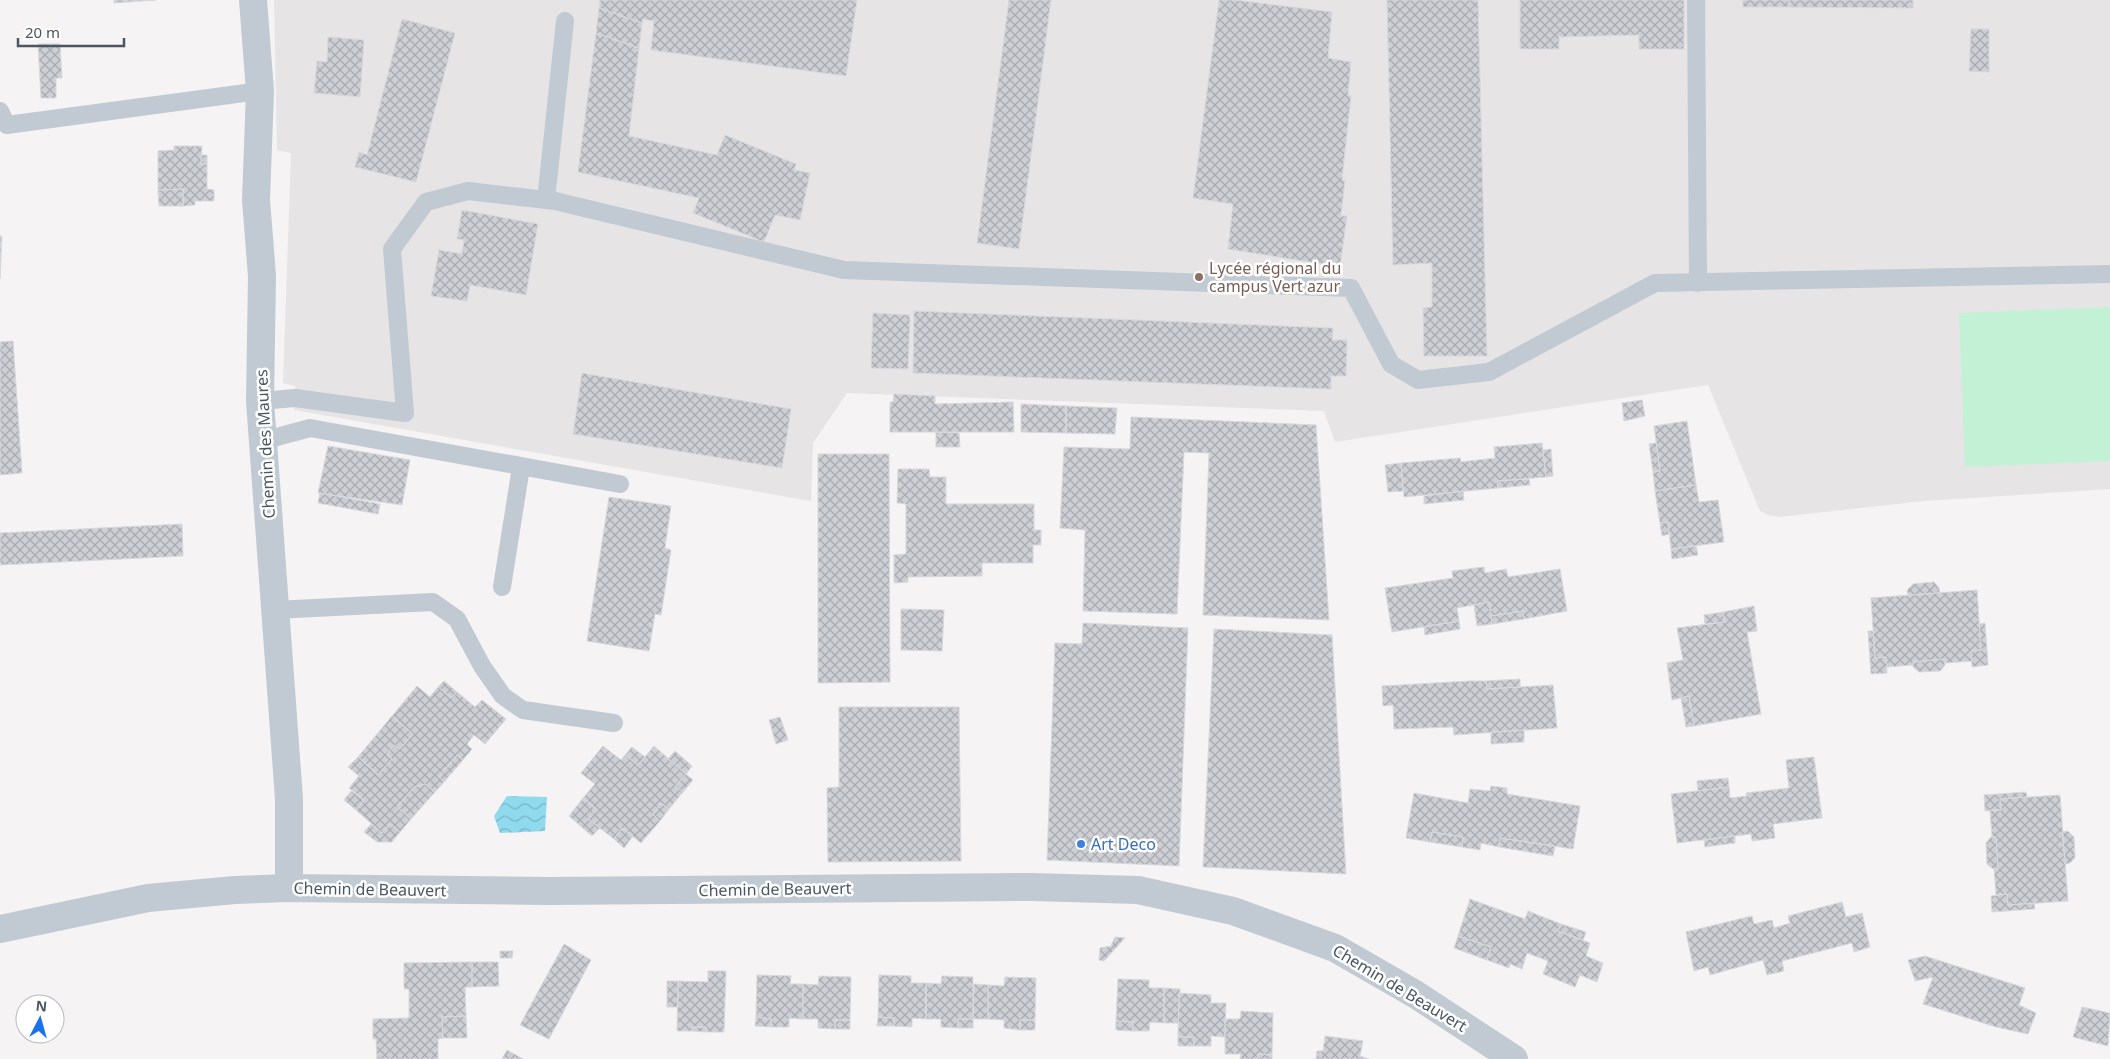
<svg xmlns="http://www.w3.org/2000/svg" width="2110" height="1059" viewBox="0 0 2110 1059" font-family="'Noto Sans',sans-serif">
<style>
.education{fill:#e6e4e5}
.garden{fill:#c3f1d5}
.water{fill:url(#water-waves)}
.building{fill:url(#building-cross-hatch);stroke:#d7d9de}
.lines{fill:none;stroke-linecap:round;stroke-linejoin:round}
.lane{stroke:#c1cad2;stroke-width:18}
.street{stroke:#c1cad2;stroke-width:28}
.education-dot{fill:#8d6e63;stroke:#fff;stroke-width:2}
.shop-dot{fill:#3f7fe0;stroke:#fff;stroke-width:2}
.labels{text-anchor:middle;stroke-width:5;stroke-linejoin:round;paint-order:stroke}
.education-label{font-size:16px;fill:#785e54;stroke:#fff;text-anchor:start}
.street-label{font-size:16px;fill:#4a5661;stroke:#fff}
.shop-label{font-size:16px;fill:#366cbe;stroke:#fff;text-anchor:start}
</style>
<defs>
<pattern id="water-waves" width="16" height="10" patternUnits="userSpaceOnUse" patternTransform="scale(1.25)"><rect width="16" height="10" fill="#90daee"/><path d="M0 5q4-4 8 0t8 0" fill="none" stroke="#78b4c4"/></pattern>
<pattern id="building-cross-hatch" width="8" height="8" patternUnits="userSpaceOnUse" patternTransform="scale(1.25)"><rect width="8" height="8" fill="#cdcfd5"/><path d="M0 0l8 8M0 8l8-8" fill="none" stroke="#a8abb0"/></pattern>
</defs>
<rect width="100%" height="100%" fill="#f5f3f3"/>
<path class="education" d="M274,0H2110V489L1924,501L1779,517L1768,515L1760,511L1708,385L1335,442L1324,411L847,393L813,443L811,501L294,410L295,386L283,383L291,153L277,150Z"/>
<path class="garden" d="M2110,307V461L1965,467L1959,313Z"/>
<path class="water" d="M507,796L547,797L545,831L500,833L494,816Z"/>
<path class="building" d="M114,0H156L114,3Z
M600,0H857L846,76L651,50L654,21L643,19L642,23L599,8Z
M1009,0H1051L1019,249L977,243Z
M1219,0H1235L1332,12L1328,58L1351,62L1348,95L1351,96L1342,180H1345L1341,216H1347L1340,267L1228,249L1233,204L1193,198Z
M1387,0H1478L1487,356H1424L1423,308L1432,307V263L1393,265Z
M1520,0H1684V49H1639V35L1559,37V49H1520Z
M1743,0H1789V7H1743Z
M1789,0H1913V8L1789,7Z
M599,8L642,23L639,48L596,33Z
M402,19L455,33L416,182L355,167L359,152L367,155Z
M1971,29H1989V72L1969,71Z
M596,33L639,48L629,136L717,155L725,135L796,164L794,170L810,173L800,220L775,215L764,242L693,213L699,198L578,172Z
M328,37L364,40L360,97L314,93L317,61L327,62Z
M38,44H60L62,78H56V98H41Z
M174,146H202L201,164H207V189L214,190V201H195V205L183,206V189L158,190V151L174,150Z
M201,155H207V164H201Z
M183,189V206H159L158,190Z
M462,210L538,224L526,295L470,285L467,301L431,296L439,250L462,254L464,240L457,239Z
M0,236H2L0,279Z
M914,311L1333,328L1332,340H1347L1346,376H1331V389L913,373Z
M873,313L910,315L908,369L871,368Z
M13,341L22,473L0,475V342Z
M582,373L791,409L782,468L573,434Z
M894,394L935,396V404L1013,402L1014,432H890V402H893Z
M1642,400L1645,416L1624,421L1622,403Z
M1021,404L1066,406V433L1021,432Z
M1066,406L1117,408L1115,434L1066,433Z
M1131,417L1316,425L1329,620L1203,615L1209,453L1184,452L1177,614L1083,611L1085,530L1060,528L1064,447L1130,449Z
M1687,421L1696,485L1655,491L1653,472L1660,471L1654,426Z
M936,432L959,433L960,447H936Z
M1542,443L1546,477L1497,481L1498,488L1404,497L1401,463L1460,458L1461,462L1495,458L1494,447Z
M1656,443L1660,471L1653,472L1649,444Z
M328,446L410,460L402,505L318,493Z
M1551,449L1553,476L1546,477L1543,450Z
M818,454H889L890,682L818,683Z
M1401,463L1403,491L1388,492L1385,465Z
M898,469H929L930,477H946V504H1034V530H1041V545H1033V563H982V576L908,577V582L894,583V555L906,554V504L897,503Z
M1529,479L1530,485L1498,488L1497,481Z
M1696,485L1699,502L1718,500L1724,542L1671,549L1668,522L1660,523L1655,491Z
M1463,491L1464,500L1424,504V496Z
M320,493L380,504L378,514L318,503Z
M609,497L671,506L665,548L671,550L661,615L655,614L649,651L587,641Z
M1668,522L1669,534L1662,536L1660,523Z
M182,524L183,556L0,565V533Z
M1696,546L1698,555L1672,559L1671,549Z
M1484,567L1485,573L1506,569L1508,577L1560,569L1567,611L1524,619L1523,611L1491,616L1489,602L1457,608L1459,621L1392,632L1385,588L1453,578L1452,571Z
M1934,582L1939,588L1940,593L1908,595L1907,590L1913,584Z
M1977,590L1981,650L1971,651L1972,661L1945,663V659L1913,662V665L1887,667L1886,657L1875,658L1871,598Z
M1489,602L1492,624L1477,626L1474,605Z
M1754,606L1757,631L1747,632L1761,714L1694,726L1689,696L1672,700L1667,663L1683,660L1677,628L1725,622L1723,612Z
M901,609L944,610L942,651L901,650Z
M1523,611L1524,619L1492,624L1491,616Z
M1723,612L1725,622L1705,624L1704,615Z
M1459,621L1460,629L1425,635L1424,627Z
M1083,623L1188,628L1179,866L1047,860L1055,643L1082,644Z
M1985,623L1988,665L1972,667L1971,651L1981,650L1979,624Z
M1214,629L1332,635L1346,874L1203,867Z
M1868,631H1873L1875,658L1886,657L1887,673L1871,674Z
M1945,659V665L1940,671L1919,672L1913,667V662Z
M1520,679V687L1487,689L1486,681Z
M444,681L457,692L452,698L438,687Z
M1469,681H1486L1487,689L1553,685L1557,728L1454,735L1453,727L1394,729L1393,705L1383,706L1382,686Z
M417,686L430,697L438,687L452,698L457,692L475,707L482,700L506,719L485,744L474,735L467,744L472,749L463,760L457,755L439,777L444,782L435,792L425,784L414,787L397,807L411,819L400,832L390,824L382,833L356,810L364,800L349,788L359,776L348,767L358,757L378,775L392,759L387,754L394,745L400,749L413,734L392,716Z
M1689,696L1694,726L1686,727L1681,698Z
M839,707H959L961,861L828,862L827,788L839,787Z
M392,716L413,734L400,749L394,745L387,754L392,759L378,775L358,757Z
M780,717L788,740L776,744L769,720Z
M1524,730V742L1491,744V732Z
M603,746L621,760L625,755L638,765L654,746L686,774L675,786L683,792L669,809L661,803L653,814L660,821L641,843L622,828L614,839L588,819L596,809L583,798L595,784L581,773Z
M632,747L645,757L638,765L625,755Z
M675,751L692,766L686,774L668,759Z
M457,755L463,760L444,782L439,777Z
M1814,757L1822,818L1773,824L1775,838L1752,841L1751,834L1677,843L1671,794L1729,787L1730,798L1747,796L1746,793L1789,788L1786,760Z
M686,774L693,780L683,792L675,786Z
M1728,778L1729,787L1698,791L1697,781Z
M425,784L435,792L411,819L397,807L414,787Z
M1491,786L1507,788V794L1580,806L1573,849L1500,838L1499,847L1481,843L1480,850L1462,847L1463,837L1432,832L1430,842L1406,838L1414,793L1468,803L1470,789L1490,791Z
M351,791L364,800L356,810L344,800Z
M2026,792L2027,797L2000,799L2001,810L1985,811L1984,795Z
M2060,795L2068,901L2008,905L2007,894L1996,895L1994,869H1998L1996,837H1992L1990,810H2001L2000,799Z
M583,798L596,809L588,819L600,828L592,836L569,816Z
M661,803L669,809L660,821L653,814Z
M371,824L382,833L390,824L400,832L392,842H377L364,832Z
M622,828L633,836L624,848L614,839Z
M2068,831L2074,837L2075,858L2070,863L2065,864L2062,832Z
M1432,832L1463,837L1462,847L1430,842Z
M1735,836V843L1705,847L1704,840Z
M1991,837H1996L1998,869H1993L1987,864L1986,843Z
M1500,838L1555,846L1553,856L1499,847Z
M2007,894L2008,905L2034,903L2035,909L1992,912L1991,896Z
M1470,899L1525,919L1528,911L1561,924L1558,931L1590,943L1586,956L1603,963L1597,982L1580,975L1575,987L1543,974L1548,961L1527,953L1522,969L1510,964L1509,968L1487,960L1491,947L1458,936Z
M1842,902L1846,917L1862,913L1870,947L1854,952L1852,943L1782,961L1784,971L1767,975L1763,960L1710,975L1708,967L1694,971L1686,932L1752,916L1754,924L1772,920L1774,928L1790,923L1788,916Z
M1561,924L1586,932L1583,940L1558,931Z
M1458,936L1491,947L1487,960L1454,948Z
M1115,937L1125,938L1104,961L1099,960L1100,948L1111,946Z
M564,944L591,960L549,1039L520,1025Z
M500,951H513L512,958H500Z
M1925,956L2025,988L2019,1005L2036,1013L2028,1034L1996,1027L1923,1004L1933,977L1915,981L1908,960Z
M472,962H498L499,986L472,987Z
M472,962V987H465L466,1016L442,1017L443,1038L438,1039V1059H377L376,1039H373V1019L409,1018V989H404V963Z
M708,971H726L724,1032H706V1027H692V1031H677L678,981L708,982Z
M757,975L791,976L790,984H803V1019L789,1018V1027H771V1019L756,1017Z
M879,975L911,976V983H926V1019L912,1018V1027L894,1026V1018L878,1017Z
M819,976L851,977L850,1020H835V1029L818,1028V1019H803V984L818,985Z
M942,976L973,977V1019H958V1028L941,1027V1019H926V983L941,984Z
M1005,977L1036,978L1035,1020H1020V1030L1004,1028V1020L988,1019V985L1004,986Z
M1118,979L1149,980V988H1164V1023L1150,1022L1149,1031H1133V1022L1116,1021Z
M667,981H678V1007H667Z
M974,984L988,985V1019H973Z
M1164,988L1180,989L1178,1023H1164Z
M1179,993L1211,995V1003H1226L1225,1037L1211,1036V1046H1194V1037H1178Z
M2082,1007L2110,1013L2108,1046L2073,1037Z
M1241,1011L1273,1013L1272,1055L1258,1054L1257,1059H1240L1241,1054H1225V1019H1240Z
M466,1016L467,1038H443L442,1017Z
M756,1017L771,1019V1027L755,1026Z
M878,1017L894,1018V1026H877Z
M958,1019H973V1028H958Z
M835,1020H850V1029H835Z
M1020,1020H1035V1030H1020Z
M1116,1021L1133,1022V1031L1116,1030Z
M692,1027H706V1032L692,1031Z
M1325,1036L1363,1041L1360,1056L1369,1059H1316L1317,1051H1323Z
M1178,1037H1194V1046H1178Z
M507,1050L523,1059H502Z
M1258,1054L1272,1055V1059H1257Z"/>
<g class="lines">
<path class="lane" d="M1696,0L1698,283
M0,111L7,125L260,91
M546,200L565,21
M260,401L295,398L405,413L392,249L426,202L468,191L555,201L844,270L1351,288L1391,364L1418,380L1489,372L1655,283L2110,274
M262,441L310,428L620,484
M502,587L521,467
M275,610L433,602L457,619L482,666L503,696L523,710L614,723"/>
<path class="street" d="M253,0L260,91L256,200L262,276L260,401L289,799V888
M0,929L148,898L235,890L289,888L548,891L1031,887L1138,890L1233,911L1335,948L1415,994L1514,1059"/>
</g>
<circle class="education-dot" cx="1199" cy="277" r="5"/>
<circle class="shop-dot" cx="1081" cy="844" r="5"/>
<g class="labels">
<g class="education-label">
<text x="1209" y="274">Lycée régional du<tspan x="1209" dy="18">campus Vert azur</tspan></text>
</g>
<g class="street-label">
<text transform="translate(265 444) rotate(-93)" y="6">Chemin des Maures</text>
<text transform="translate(370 889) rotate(1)" y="6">Chemin de Beauvert</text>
<text transform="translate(775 889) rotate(-1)" y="6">Chemin de Beauvert</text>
<text transform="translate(1400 988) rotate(31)" y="6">Chemin de Beauvert</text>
</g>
<g class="shop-label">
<text x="1091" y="850">Art Deco</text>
</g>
</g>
<g transform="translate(40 1019) rotate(6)"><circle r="24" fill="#ffffff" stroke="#b7bbc0"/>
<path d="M0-4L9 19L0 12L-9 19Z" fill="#1a73e8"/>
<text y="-8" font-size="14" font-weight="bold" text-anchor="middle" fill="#4a5661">N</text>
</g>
<path d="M18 38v8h106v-8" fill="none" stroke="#4a5661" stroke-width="2.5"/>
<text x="25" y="38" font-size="15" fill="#4a5661" stroke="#ffffff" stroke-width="4" paint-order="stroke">20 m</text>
</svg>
